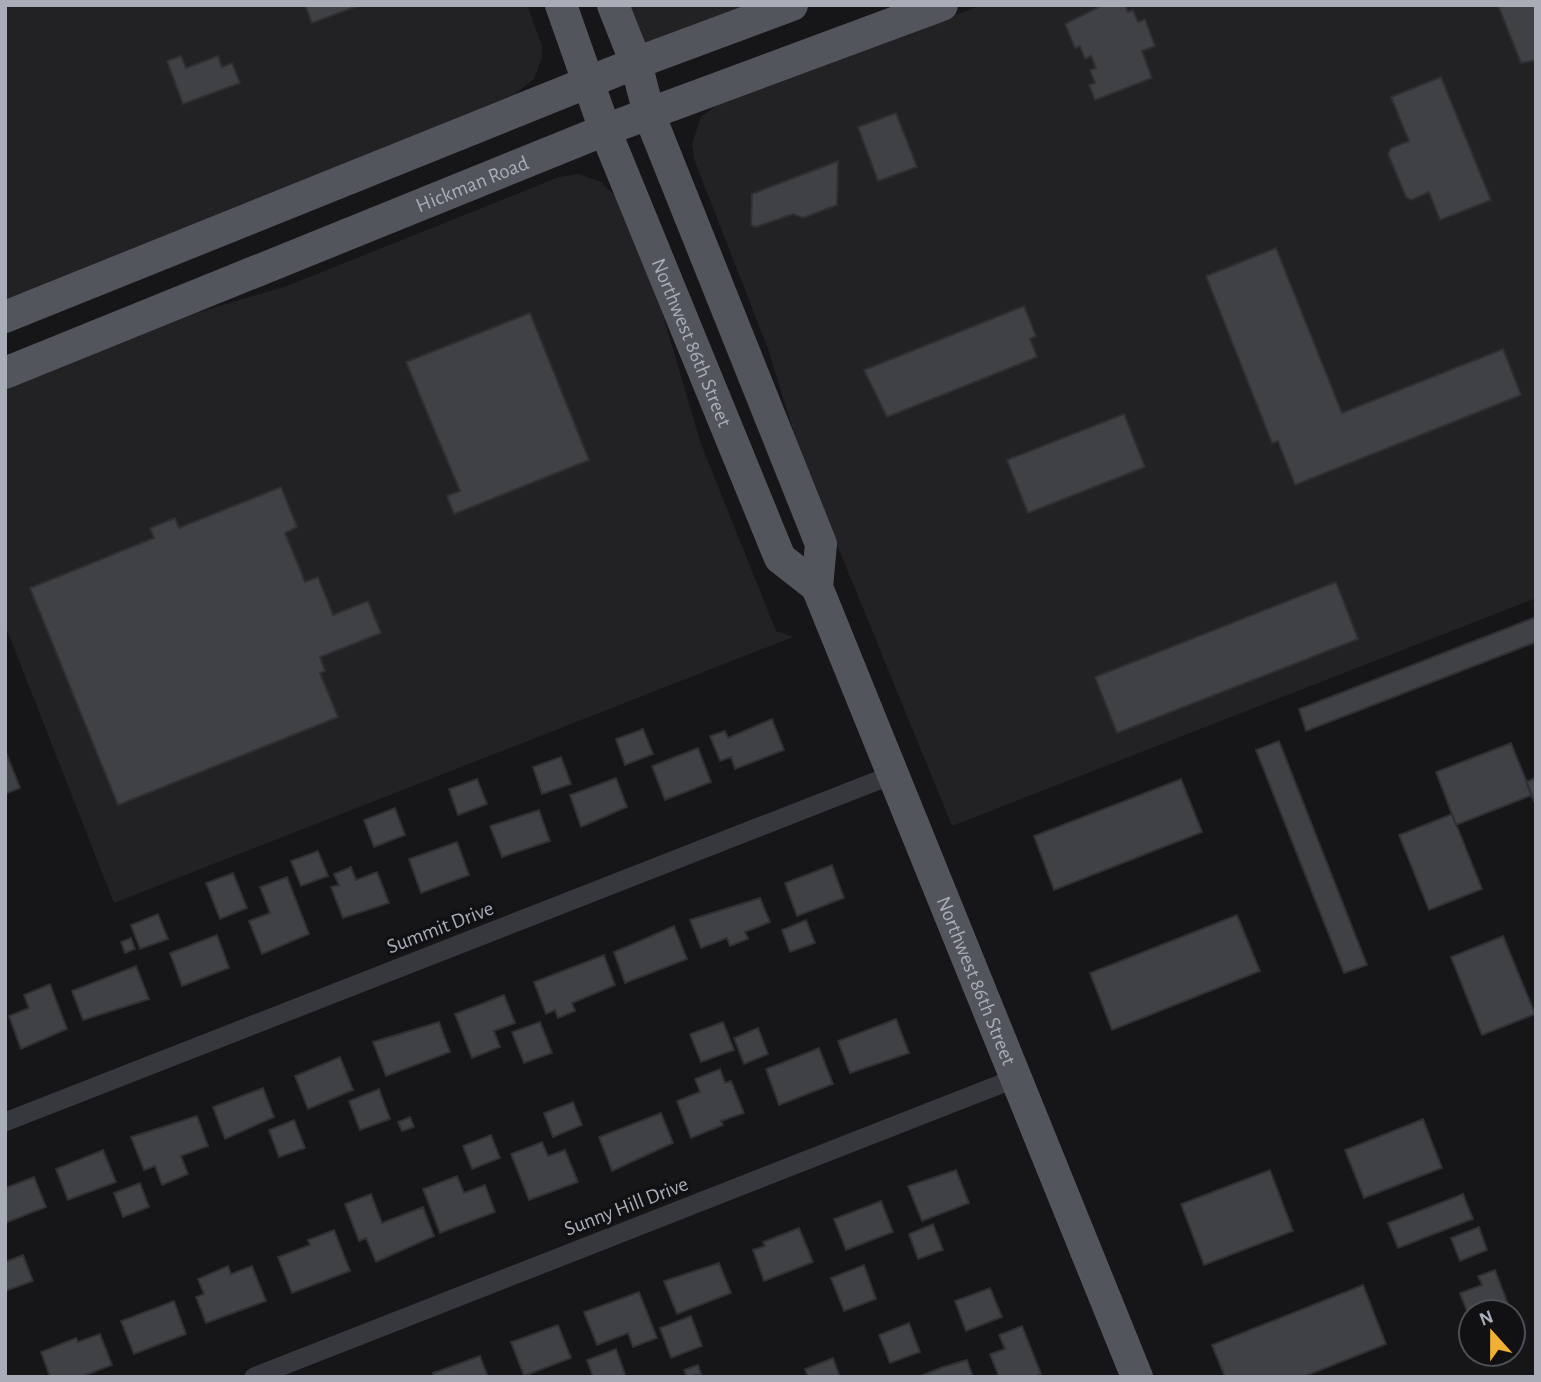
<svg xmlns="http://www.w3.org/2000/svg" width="1541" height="1382" viewBox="0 0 1541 1382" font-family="'Alegreya Sans',sans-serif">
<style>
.built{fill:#222225}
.building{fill:#404145;stroke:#303034;stroke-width:2}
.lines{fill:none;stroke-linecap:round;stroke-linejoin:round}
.street{stroke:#37383d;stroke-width:19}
.primary{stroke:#53555c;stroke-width:32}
.labels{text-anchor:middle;stroke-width:7;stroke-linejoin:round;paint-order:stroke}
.street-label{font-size:21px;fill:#a8adb8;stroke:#111113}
</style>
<rect width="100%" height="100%" fill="#161618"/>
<path class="built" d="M5,5H527L542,46V57L534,79L515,94L5,301Z
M613,5H792L636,63Z
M982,5H1536V598L952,826L802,459L768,349L694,159L692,144L701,117L724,100Z
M578,174L601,182L617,198L661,309L701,444L776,631L793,637L114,903L5,625V388L158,324L287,286L559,177Z"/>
<path class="building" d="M305,5H360L312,23Z
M1103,5H1125L1128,12L1133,10L1138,22L1145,19L1155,46L1142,51L1152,78L1095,100L1089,85L1095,83L1090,70L1096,68L1091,56L1085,59L1080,46L1075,48L1065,24Z
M1498,5H1536V60L1521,63Z
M181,56L186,68L218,56L222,67L232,63L240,83L183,104L167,61Z
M1441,77L1491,200L1440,220L1429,192L1411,200L1406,197L1388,154L1391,148L1409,141L1391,97Z
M896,113L917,167L878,181L858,127Z
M838,161L837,205L803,218L793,214L756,227L751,225L752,194Z
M1276,248L1342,413L1503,349L1521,395L1295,485L1278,441L1272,443L1206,276Z
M1024,306L1036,336L1030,339L1037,357L887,417L864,370Z
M530,313L589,460L454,514L447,496L460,491L406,362Z
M1124,414L1145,467L1028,513L1007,460Z
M281,487L297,527L285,533L305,582L318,577L333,615L368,601L381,633L320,657L325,671L320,673L338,717L118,805L30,588L154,538L150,528L175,518L179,528Z
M1336,582L1358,639L1117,733L1095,677Z
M1536,617V642L1306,731L1299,709Z
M772,719L784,750L735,769L731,757L720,761L710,736L725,731L728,738Z
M643,729L653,754L625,765L616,739Z
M1279,741L1367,965L1344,973L1256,750Z
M1511,743L1532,795L1456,825L1436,772Z
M698,748L711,782L665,800L652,766Z
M5,750L20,788L5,794Z
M561,757L571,784L542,794L533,767Z
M616,778L627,807L581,827L570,795Z
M1536,778V806L1526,782Z
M477,779L487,804L458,815L449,789Z
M1181,779L1202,832L1054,890L1034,836Z
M395,808L405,835L374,847L364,820Z
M539,810L550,841L502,857L490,826Z
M1452,814L1482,889L1429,910L1399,835Z
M457,842L469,875L421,893L409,859Z
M318,851L328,876L301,886L291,861Z
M832,865L844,898L797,916L785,883Z
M351,867L356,880L377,872L389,903L343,918L331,887L339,885L334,874Z
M233,873L247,908L220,919L206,883Z
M287,877L309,934L262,954L249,921L270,913L260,887Z
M760,898L770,922L745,932L748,939L730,946L727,938L701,948L690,920Z
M158,914L168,939L140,949L131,925Z
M1237,915L1260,971L1112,1030L1090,973Z
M806,920L815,943L790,952L782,930Z
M674,926L687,959L625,983L614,952Z
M217,935L229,968L182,986L170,953Z
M1503,936L1535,1014L1482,1035L1451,957Z
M131,938L135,949L125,953L121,942Z
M604,955L615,985L572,1003L575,1011L558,1018L555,1010L546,1014L534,982Z
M136,966L149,999L83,1020L72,991Z
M50,984L67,1029L21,1049L9,1016L29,1008L24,995Z
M504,995L515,1023L494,1031L500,1047L472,1058L455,1014Z
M896,1019L909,1053L850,1073L838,1041Z
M439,1022L450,1052L386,1076L373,1042Z
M540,1022L552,1053L524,1063L512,1032Z
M723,1022L734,1050L701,1062L690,1034Z
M758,1028L768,1054L744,1064L734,1038Z
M819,1048L833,1084L779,1105L766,1069Z
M340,1057L353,1090L308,1109L295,1076Z
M720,1069L725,1083L731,1081L744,1113L721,1121L723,1125L691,1138L677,1101L700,1092L695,1079Z
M263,1088L274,1117L225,1139L213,1107Z
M379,1089L390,1119L360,1130L349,1101Z
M573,1102L582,1125L553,1137L544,1113Z
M661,1113L673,1143L612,1171L599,1137Z
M197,1116L208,1146L181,1156L188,1174L162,1185L155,1166L144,1170L131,1137Z
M410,1117L414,1127L402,1131L398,1122Z
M1423,1119L1442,1168L1364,1198L1345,1150Z
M294,1120L305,1148L279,1157L269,1130Z
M491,1135L500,1158L472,1169L463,1146Z
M542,1142L548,1156L565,1150L578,1182L529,1200L511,1154Z
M103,1150L116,1182L68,1200L56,1169Z
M956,1170L969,1203L922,1221L908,1186Z
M1270,1170L1293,1231L1204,1265L1181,1204Z
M457,1176L464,1193L485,1185L495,1212L440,1233L423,1189Z
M34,1177L46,1207L5,1223V1188Z
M140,1183L149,1207L123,1217L114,1193Z
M371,1194L382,1223L423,1207L434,1236L376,1262L366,1238L359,1241L345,1204Z
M1463,1194L1473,1219L1398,1248L1388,1223Z
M881,1201L893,1232L846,1250L834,1219Z
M933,1224L943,1250L918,1259L909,1234Z
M1479,1227L1487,1250L1460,1261L1451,1238Z
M799,1228L813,1262L764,1281L753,1250L765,1246L763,1242Z
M334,1230L350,1271L292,1293L278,1257L310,1245L308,1240Z
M23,1255L33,1281L5,1291V1262Z
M719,1263L731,1293L677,1314L664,1281Z
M864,1265L876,1299L844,1311L831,1278Z
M228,1266L231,1274L252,1266L266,1301L206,1323L196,1297L204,1294L198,1279Z
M1495,1270L1511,1312H1471V1322L1460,1293L1482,1285L1478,1276Z
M1363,1285L1386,1344L1303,1377H1225L1212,1345Z
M990,1288L1002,1317L966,1331L955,1301Z
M639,1292L657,1338L633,1347L628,1333L597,1345L584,1312Z
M174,1301L186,1334L134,1354L121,1321Z
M691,1316L702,1346L671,1358L660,1328Z
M909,1323L920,1352L890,1363L879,1335Z
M558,1325L571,1358L524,1376L511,1342Z
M1022,1326L1041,1374L1033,1377H999L990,1354L1005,1349L999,1335Z
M100,1334L112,1365L81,1377H50L41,1352L76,1338L78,1342Z
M616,1349L626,1377H593L587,1360Z
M480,1356L488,1377H434L433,1373Z
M833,1358L840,1377H808L805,1369Z
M967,1360L973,1377H918L943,1367Z
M698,1365L701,1374L687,1377L684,1370Z"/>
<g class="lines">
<path class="street" d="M5,1122L892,775
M254,1377L1016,1078"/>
<g class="primary">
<path id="s1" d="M561,5L605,130L780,558L817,587"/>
<path id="s2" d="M613,5L636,63L649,114L821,544L817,587L1137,1377"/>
<path d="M5,317L636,63L792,5"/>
<path id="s3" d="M5,373L605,130L942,5"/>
</g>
</g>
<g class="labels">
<g class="street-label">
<text dy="7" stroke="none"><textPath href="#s3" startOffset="504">Hickman Road</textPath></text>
<text dy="7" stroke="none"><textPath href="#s1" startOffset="362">Northwest 86th Street</textPath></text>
<text transform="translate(440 927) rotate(-21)" y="7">Summit Drive</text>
<text dy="7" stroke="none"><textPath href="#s2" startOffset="1046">Northwest 86th Street</textPath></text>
<text transform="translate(626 1206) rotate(-21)" y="7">Sunny Hill Drive</text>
</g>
</g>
<rect width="1541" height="1382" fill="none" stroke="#a8adb8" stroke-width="14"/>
<g transform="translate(1492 1333) rotate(339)"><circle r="33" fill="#111113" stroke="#4d4f55" stroke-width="2"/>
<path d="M0-5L12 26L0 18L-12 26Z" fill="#f2b134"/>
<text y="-10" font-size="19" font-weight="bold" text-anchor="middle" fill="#a8adb8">N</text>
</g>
</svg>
